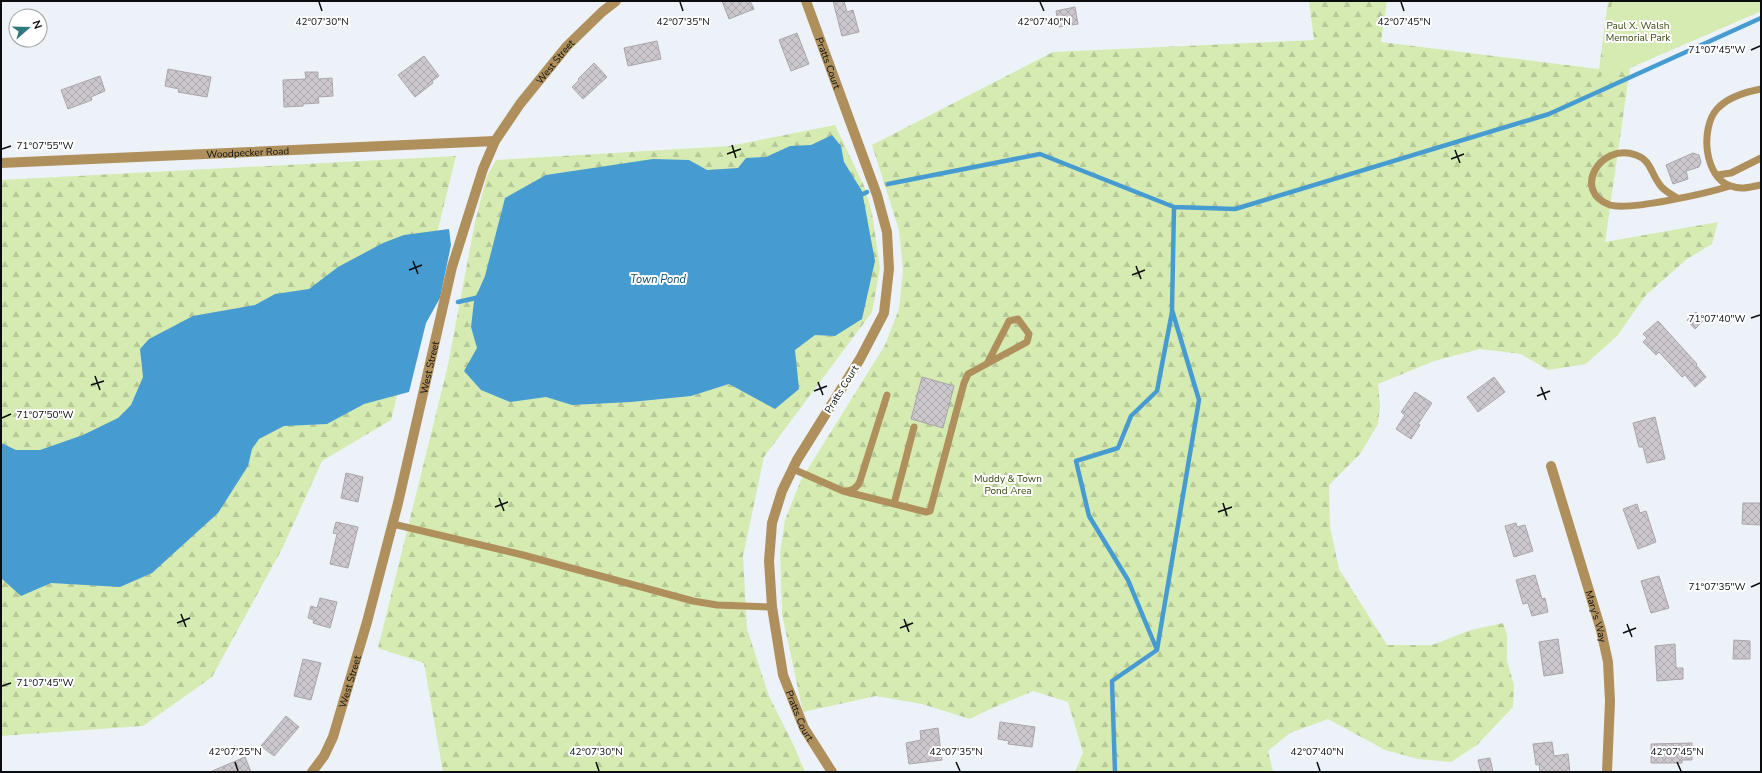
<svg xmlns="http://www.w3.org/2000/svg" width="1762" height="773" viewBox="0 0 1762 773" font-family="'Nunito Sans',sans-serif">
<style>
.forest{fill:url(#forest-firs)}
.park{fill:#d5ebb2}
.water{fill:#469cd1}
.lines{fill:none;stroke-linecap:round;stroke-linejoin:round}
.stream{stroke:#469cd1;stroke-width:4.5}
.building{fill:url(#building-cross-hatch);stroke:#a9a5ab}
.service{stroke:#af905c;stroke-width:7}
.minor{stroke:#af905c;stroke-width:10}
.tertiary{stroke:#af905c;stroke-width:10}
.ticks{fill:none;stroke:#0a0c0e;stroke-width:1.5}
.labels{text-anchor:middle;stroke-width:4;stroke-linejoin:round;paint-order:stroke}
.park-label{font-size:10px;fill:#354708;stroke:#fff}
.street-label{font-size:10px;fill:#0a0c0e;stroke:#fff}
.water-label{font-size:11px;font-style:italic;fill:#054b6f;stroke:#fff}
.ticks-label{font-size:10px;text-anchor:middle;fill:#0a0c0e;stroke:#fff;stroke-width:4;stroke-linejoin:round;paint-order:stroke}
</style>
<defs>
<pattern id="forest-firs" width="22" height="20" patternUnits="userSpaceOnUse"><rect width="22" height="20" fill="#d5ebb2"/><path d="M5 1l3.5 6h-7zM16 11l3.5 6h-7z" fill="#b6c898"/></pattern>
<pattern id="building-cross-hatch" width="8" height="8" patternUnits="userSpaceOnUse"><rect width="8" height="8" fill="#cbc7cd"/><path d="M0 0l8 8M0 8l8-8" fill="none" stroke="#adaaaf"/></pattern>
</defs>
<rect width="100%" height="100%" fill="#edf2f8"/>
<path class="forest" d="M1309,1H1387L1381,42L1599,69L1608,1H1761V11L1630,68L1605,242L1718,222L1712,244L1687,259L1646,295L1617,336L1586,364L1548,370L1521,354L1480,349L1434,361L1378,384L1380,406L1378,424L1360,454L1329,485L1330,527L1339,569L1387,645H1432L1471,630L1503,623L1507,635V661L1514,685L1513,707L1477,745L1451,762L1418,759L1385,750L1328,719L1290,733L1268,751L1273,772H1071L1076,770L1083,752L1068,702L1033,691L988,710L970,719L922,704L876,696L803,712L782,614L780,553L785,520L801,480L885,345L899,309L903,270L899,230L872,145L1053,52L1314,40Z
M835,125L865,188L872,213L880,268L872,312L764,457L743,556L747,629L769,696L794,746L805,772H443L424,663L378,648L448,365L475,222L487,176L496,160L730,146Z
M456,156L391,420L322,461L283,547L212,677L143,726L1,736V180Z"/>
<path class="park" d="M1612,1H1761V11L1601,80Z"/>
<path class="water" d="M832,135L841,146L844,162L862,191L875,261L862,319L835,336L815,335L795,350L799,389L775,409L729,384L691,396L631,402L572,405L546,397L510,402L481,390L464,371L477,348L471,327L474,301L485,276L505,198L546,175L653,159L689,160L707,170L738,168L746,158L766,157L790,146L811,145Z
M449,229L451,245L440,298L426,323L409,392L364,404L327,424L284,426L259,439L252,449L248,466L218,513L152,573L120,587L51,583L21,596L1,578V443L16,450H40L83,435L118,418L131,405L143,377L140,349L149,339L193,316L255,305L275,294L309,289L338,267L383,243L404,235Z"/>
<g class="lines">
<path class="stream" d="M888,184L1040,154L1174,207L1235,209L1549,114L1761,18
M859,196L867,192
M458,302L480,297
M1157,650L1128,580L1089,516L1076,461L1118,448L1131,416L1157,391L1172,312
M1115,772L1112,681L1157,650L1199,400L1172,310L1174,207"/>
</g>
<path class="building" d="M722,1H750L754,9L729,19Z
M833,1H844L847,12L853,10L859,32L842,36Z
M1075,7L1078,24L1059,27L1056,11Z
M797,33L809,64L791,71L779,40Z
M657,41L661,59L628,66L624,48Z
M424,56L439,76L432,81L433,83L415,97L398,75Z
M594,63L607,77L583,99L572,87L579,80L578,79Z
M168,69L211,77L207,97L178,92L179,89L165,86Z
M305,72H318V79L332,78L333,96L318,97L319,103L303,104V106L284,107L283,80L306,79Z
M100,76L105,91L91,97L92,100L68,109L61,90Z
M1693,153L1699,155L1701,162L1699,167L1686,171L1688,179L1673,184L1666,165Z
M1696,312L1704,320L1695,329L1687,320Z
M1658,321L1697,364L1696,365L1706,377L1695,387L1685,375L1682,377L1659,352L1656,355L1643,342L1647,338L1643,334Z
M922,377L954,386L943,428L911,419Z
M1494,377L1505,392L1478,412L1467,397Z
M1415,392L1432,403L1418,424L1420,425L1411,439L1396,429L1405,415L1401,412Z
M1655,417L1665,459L1647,463L1643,447H1639L1633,423Z
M346,473L363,477L358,502L341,498Z
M1743,503H1761V525L1742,524Z
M1637,504L1640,513L1646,511L1656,542L1638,549L1623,509Z
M336,522L358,527L348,568L330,564L337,534L333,533Z
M1516,523L1517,527L1525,525L1533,551L1514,557L1505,526Z
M1535,575L1542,599L1545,598L1548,612L1532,616L1528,603L1523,604L1516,580Z
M1659,576L1669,608L1651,613L1641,581Z
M320,598L337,602L330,628L313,623L314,620L308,618L311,606L317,608Z
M1558,639L1563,673L1544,676L1539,642Z
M1734,640L1750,641V659H1733Z
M1675,644L1676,668H1683V679L1657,681L1655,646Z
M303,659L321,663L311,700L294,696Z
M286,716L299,727L274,756L261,746Z
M1000,722L1035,727L1032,747L1008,744L1009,741L998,739Z
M938,728L942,760L909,764L906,743L921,740L920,731Z
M1552,742L1554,756L1568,754L1570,772H1540L1539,764L1536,765L1533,744Z
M1692,743V760H1682V763H1651V744Z
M245,757L251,772H210Z
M1490,758L1493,772H1481L1478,760Z"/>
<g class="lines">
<path class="service" d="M1761,89C1745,92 1728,97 1717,109C1700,128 1704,178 1731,186C1741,190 1751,187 1761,185
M1717,175L1731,173L1761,158
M1677,198C1671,194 1664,191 1660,185C1651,174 1651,160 1636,155C1599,142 1572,192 1610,205C1629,211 1708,193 1730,186
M793,469L843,491C851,491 857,489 860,481L887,395
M843,491L926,512L930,511L964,383L968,374L1027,342L1029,334L1018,319L1009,321L988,362
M894,504L914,427
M393,524L523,555L693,601L717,605L772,607"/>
<g class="minor">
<path id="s1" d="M806,1L877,195L887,232L889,269L884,313L860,359L797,460L782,491L772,523L769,561L772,607L783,675L804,728L832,772"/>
<path id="s2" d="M1,163L495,141"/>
<path id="s3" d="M1551,466L1601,630L1608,662L1610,701L1607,772"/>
</g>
<path class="tertiary" id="s4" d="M312,772L324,756L333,737L367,622L398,503L452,267L483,169L495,141L520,104L567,46L602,12L616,1"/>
</g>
<path class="ticks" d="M319,2L322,11M680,2L683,11M1040,2L1044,11M1401,2L1404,11M1751,50L1760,46M732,145L736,158M2,149L11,146M1455,150L1460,163M727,154L741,149M1451,159L1464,154M413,261L418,274M1136,266L1141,279M409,270L422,265M1132,275L1145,270M1751,318L1760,315M95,376L100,390M818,382L823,395M91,385L104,381M1541,387L1546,400M814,391L827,386M1537,396L1550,391M2,418L11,414M499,498L504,511M1223,503L1227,516M495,507L508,502M1218,512L1232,507M1751,587L1760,583M181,614L186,627M904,619L909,632M177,623L190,618M1627,624L1632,637M900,628L913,623M1623,633L1636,628M2,686L11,683M235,762L238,771M596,762L599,771M956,762L960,771M1317,762L1320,771M1677,762L1681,771"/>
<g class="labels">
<g class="park-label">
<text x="1638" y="29">Paul X. Walsh<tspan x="1638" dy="12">Memorial Park</tspan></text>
<text x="1008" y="482">Muddy &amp; Town<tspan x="1008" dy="12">Pond Area</tspan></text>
</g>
<g class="street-label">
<text dy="4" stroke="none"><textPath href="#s4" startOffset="759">West Street</textPath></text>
<text dy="4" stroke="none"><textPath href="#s1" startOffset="66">Pratts Court</textPath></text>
<text dy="4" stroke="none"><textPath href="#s2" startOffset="247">Woodpecker Road</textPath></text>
<text dy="4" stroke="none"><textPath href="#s4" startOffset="423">West Street</textPath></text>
<text transform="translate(841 389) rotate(-58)" y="4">Pratts Court</text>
<text dy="4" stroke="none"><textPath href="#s3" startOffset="157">Mary's Way</textPath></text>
<text dy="4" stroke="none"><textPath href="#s4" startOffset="99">West Street</textPath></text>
<text dy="4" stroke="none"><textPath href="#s1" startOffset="762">Pratts Court</textPath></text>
</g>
<g class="water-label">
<text x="658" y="283">Town Pond</text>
</g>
</g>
<g class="ticks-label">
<text x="322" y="25">42°07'30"N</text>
<text x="683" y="25">42°07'35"N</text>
<text x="1044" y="25">42°07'40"N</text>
<text x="1404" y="25">42°07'45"N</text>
<text x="1717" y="53">71°07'45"W</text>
<text x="45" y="149">71°07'55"W</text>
<text x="1717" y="322">71°07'40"W</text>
<text x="45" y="418">71°07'50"W</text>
<text x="1717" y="590">71°07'35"W</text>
<text x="45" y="686">71°07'45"W</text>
<text x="235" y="755">42°07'25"N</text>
<text x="596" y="755">42°07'30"N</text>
<text x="956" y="755">42°07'35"N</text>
<text x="1317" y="755">42°07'40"N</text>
<text x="1677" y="755">42°07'45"N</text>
</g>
<rect width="1762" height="773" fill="none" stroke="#0a0c0e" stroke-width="4"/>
<g transform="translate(28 28) rotate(70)"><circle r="19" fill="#ffffff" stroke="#9d9e9f"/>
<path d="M0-3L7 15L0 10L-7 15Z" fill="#2f797d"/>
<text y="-6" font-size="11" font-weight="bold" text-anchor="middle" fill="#0a0c0e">N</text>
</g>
</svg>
